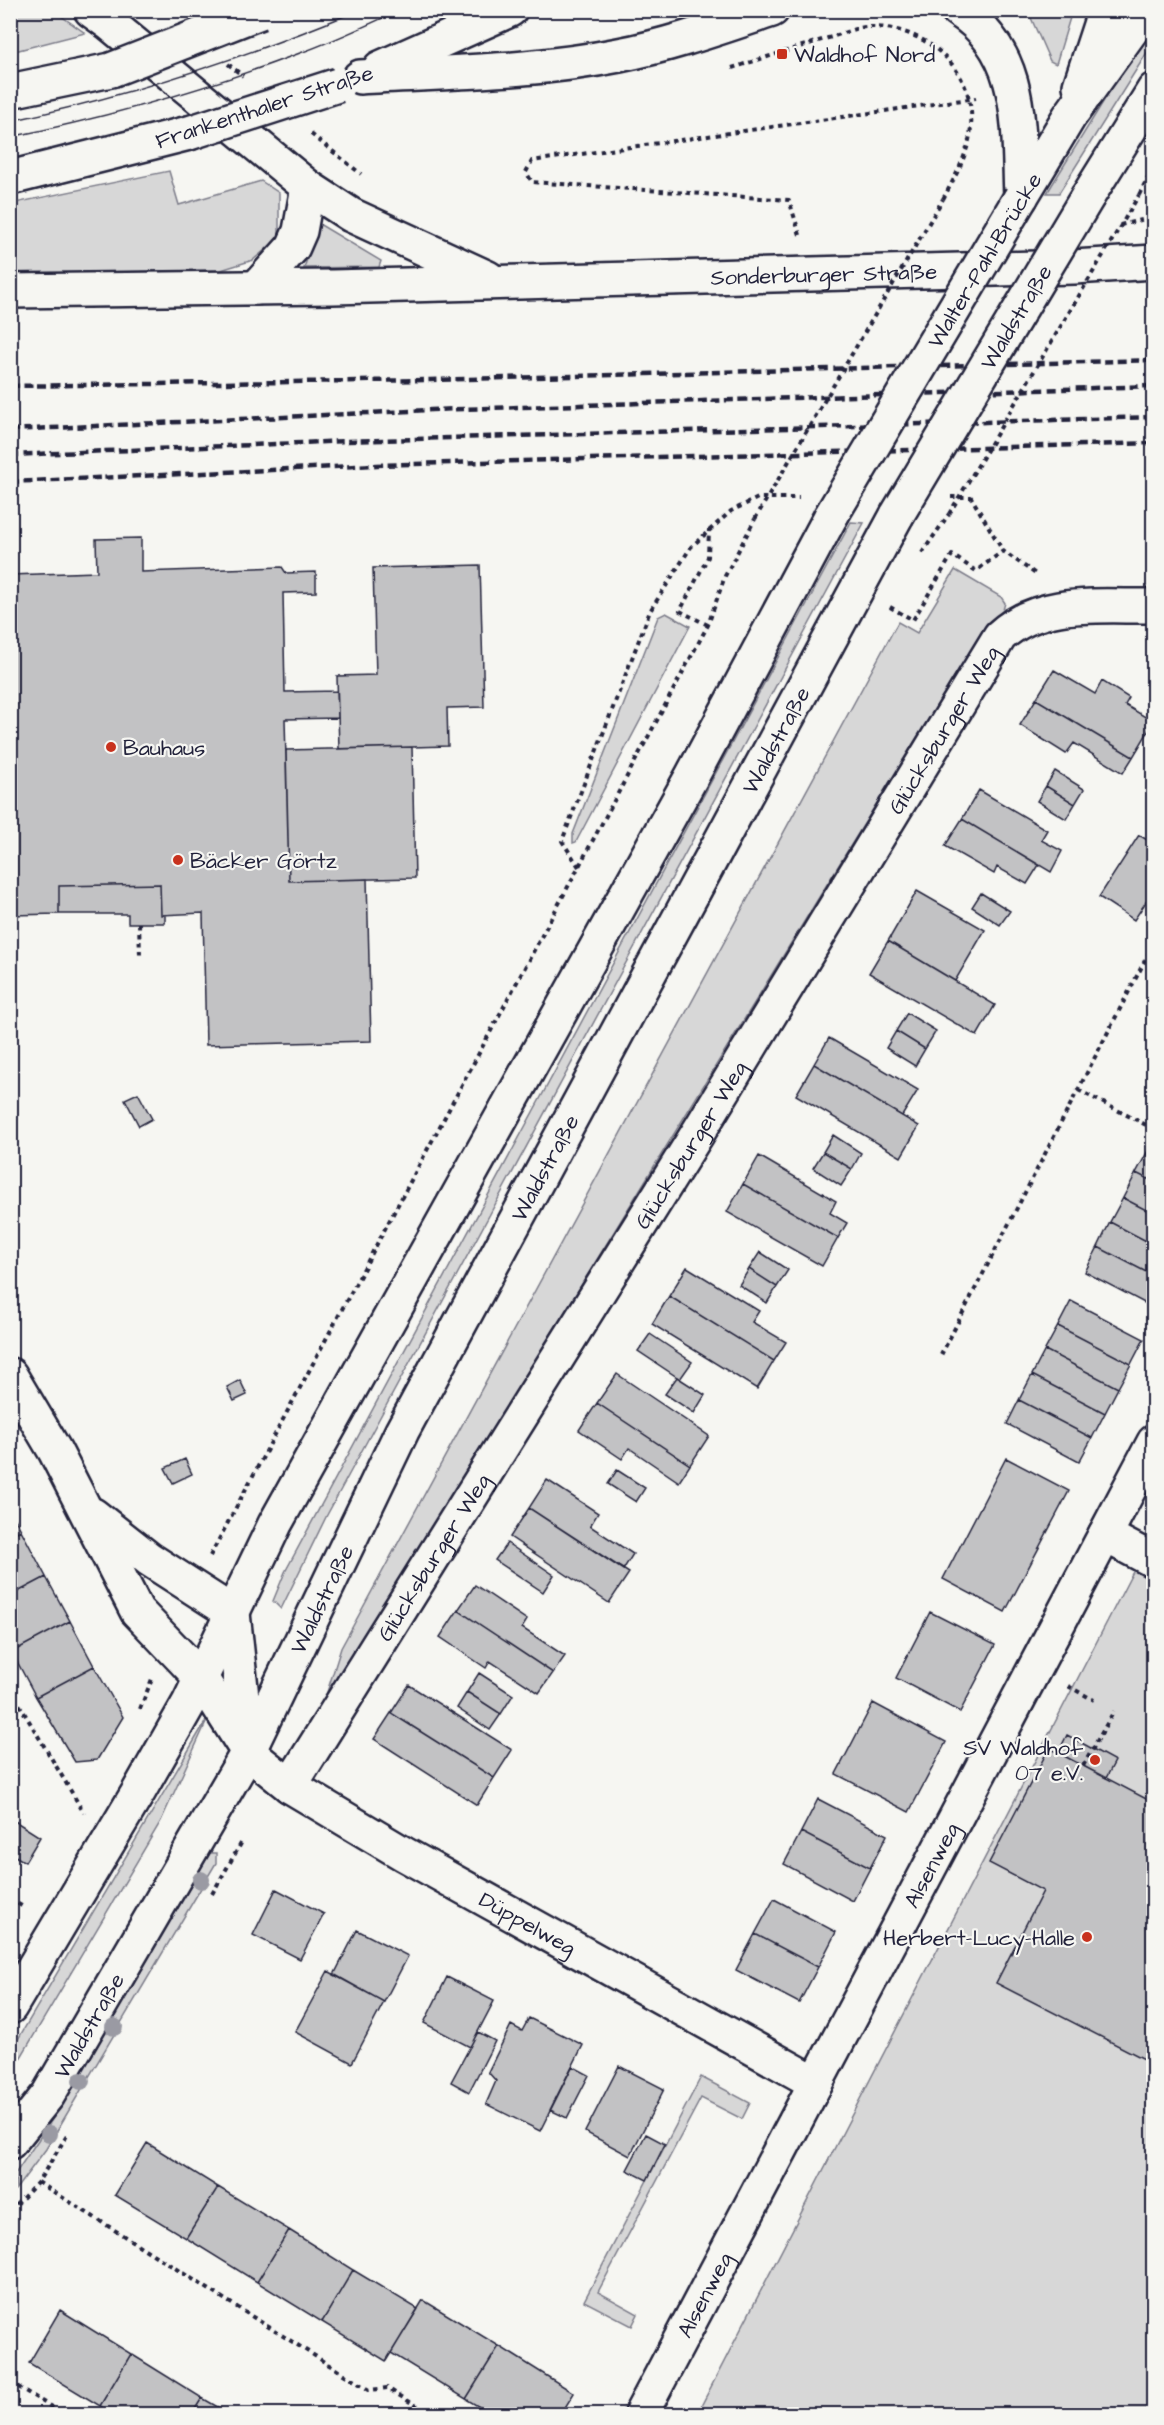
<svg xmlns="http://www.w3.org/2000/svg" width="1164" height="2425" viewBox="0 0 1164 2425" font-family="'Architects Daughter',sans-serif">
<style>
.green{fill:#d7d7d7;stroke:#7c7c89;stroke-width:1.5}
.building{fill:#c2c2c4;stroke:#22223b;stroke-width:1.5}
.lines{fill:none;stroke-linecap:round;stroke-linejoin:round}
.minor-casing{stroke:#22223b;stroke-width:38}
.major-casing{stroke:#22223b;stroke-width:38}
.path{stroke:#22223b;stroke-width:4;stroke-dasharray:4.5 4.5;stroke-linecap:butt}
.minor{stroke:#f6f6f2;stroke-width:33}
.major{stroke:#f6f6f2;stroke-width:33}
.tram{stroke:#22223b;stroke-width:1.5}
.rail{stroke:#22223b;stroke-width:4.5;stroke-dasharray:9 4.5;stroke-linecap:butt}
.major-bridge-casing{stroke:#22223b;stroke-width:38;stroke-linecap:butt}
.path-bridge{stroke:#22223b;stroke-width:4;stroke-dasharray:4.5 4.5;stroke-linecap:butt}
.major-bridge{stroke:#f6f6f2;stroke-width:33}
.tree{fill:#9a9aa3}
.poi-dot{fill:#c8321e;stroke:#f6f6f2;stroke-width:2}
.labels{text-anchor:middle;stroke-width:4.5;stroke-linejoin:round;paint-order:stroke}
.poi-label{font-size:22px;fill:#22223b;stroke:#f6f6f2;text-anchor:start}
.street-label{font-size:22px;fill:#22223b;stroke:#f6f6f2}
</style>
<rect width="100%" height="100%" fill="#f6f6f2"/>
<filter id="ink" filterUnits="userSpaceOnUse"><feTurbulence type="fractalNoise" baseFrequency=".0167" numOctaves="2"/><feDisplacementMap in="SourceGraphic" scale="12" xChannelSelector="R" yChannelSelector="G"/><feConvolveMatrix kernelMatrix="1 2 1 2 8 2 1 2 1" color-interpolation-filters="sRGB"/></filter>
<g filter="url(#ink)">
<path class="green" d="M11,10L54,11L85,33L11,52Z
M1028,11H1072L1056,64L1050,61Z
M1153,21V43L1059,193H1047Z
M169,171L179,205L261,181L279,193V238L253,260L221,270L11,274L10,204Z
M319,224L381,261L379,267L304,268Z
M851,522L864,523L327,1515L281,1609L273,1601L285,1572Z
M955,570L1001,597L1005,603L1003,610L981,633L322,1708L341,1648L898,622L917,633Z
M666,613L690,626L576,842L573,843V834L658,617Z
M1153,1533V2414H697Z
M210,1714L161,1821L11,2074V2051Z
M210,1853H216V1863L46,2149L16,2189L15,2174L64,2102Z
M701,2077L750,2103L742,2119L701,2098L598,2292L638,2314L632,2326L584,2301Z"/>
<path class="building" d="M1151,498H1154V533H1151Z
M141,538V572L282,567L286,573L316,572V592L283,593L285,692L337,691L338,718L285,719L289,881L367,879L371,1041L206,1045L203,913L161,915L160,884L59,886V914L10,915V575L97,572L96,539Z
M480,565L484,707L447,708L448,746L339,749L337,676L376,675L373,568Z
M1054,670L1095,694L1102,681L1129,698L1125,705L1154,722L1133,757L1036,699Z
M1036,699L1133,757L1123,773L1074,743L1066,754L1020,725Z
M412,747L415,878L289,881L286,750Z
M1055,771L1084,789L1075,804L1046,786Z
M1046,786L1075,804L1066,819L1037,801Z
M979,790L1047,830L1041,840L1062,851L1051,872L962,819Z
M962,819L1039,865L1027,884L997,867L994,874L945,846Z
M1139,835L1154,844V890L1134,920L1099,897Z
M160,884L161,915H165V923H128V914H59V886Z
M917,891L985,930L955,981L888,941Z
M981,893L1010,911L1000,925L972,907Z
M888,941L995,1005L977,1036L869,973Z
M907,1013L936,1031L925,1049L896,1031Z
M896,1031L925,1049L915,1066L886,1048Z
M829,1038L918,1090L902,1116L814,1064Z
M814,1064L919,1126L901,1157L796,1095Z
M138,1093L152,1119L139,1126L125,1099Z
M833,1135L861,1153L852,1169L823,1152Z
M1149,1149L1154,1151V1182L1136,1173Z
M823,1152L852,1169L841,1186L813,1168Z
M759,1156L836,1201L830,1213L847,1223L838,1238L743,1184Z
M1136,1173L1154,1182V1214L1123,1198Z
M743,1184L838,1238L822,1266L727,1212Z
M1123,1198L1154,1214V1245L1110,1222Z
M1110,1222L1154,1245V1276L1098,1247Z
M1098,1247L1154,1276V1308L1085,1272Z
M760,1252L788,1270L777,1287L749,1269Z
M687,1267L759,1311L752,1322L786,1342L774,1361L669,1296Z
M749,1269L777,1287L767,1303L739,1285Z
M669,1296L774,1361L757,1389L652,1324Z
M1071,1301L1144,1339L1131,1364L1058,1326Z
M1058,1326L1131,1364L1118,1388L1045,1350Z
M650,1334L692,1362L680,1379L638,1351Z
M1045,1350L1118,1388L1105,1413L1032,1375Z
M617,1374L709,1436L690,1465L597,1403Z
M1032,1375L1105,1413L1092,1438L1019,1400Z
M677,1377L705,1395L694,1413L665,1394Z
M240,1380L247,1395L234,1401L227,1387Z
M1019,1400L1092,1438L1079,1462L1007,1424Z
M597,1403L690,1465L679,1482L629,1448L622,1459L579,1430Z
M1006,1458L1069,1491L1005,1612L943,1579Z
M185,1459L192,1474L173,1483L165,1468Z
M617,1470L645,1488L636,1502L608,1484Z
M547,1480L598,1513L590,1526L633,1554L623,1570L529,1508Z
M529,1508L629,1573L609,1603L510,1537Z
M10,1510L21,1530L10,1535Z
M21,1530L46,1577L10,1596V1535Z
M507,1543L554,1575L543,1592L495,1560Z
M46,1577L70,1621L12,1652L10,1596Z
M475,1585L527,1620L522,1628L565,1656L553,1673L458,1610Z
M458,1610L553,1673L539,1693L490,1661L486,1668L440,1637Z
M930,1612L995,1645L960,1712L896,1678Z
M70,1621L94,1666L36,1697L12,1652Z
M94,1666L123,1717L97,1760L75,1762L36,1697Z
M479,1673L513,1695L501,1714L467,1692Z
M409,1685L512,1750L494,1778L391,1713Z
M467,1692L501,1714L490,1730L457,1708Z
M873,1703L946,1742L909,1812L836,1774Z
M391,1713L494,1778L477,1805L374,1739Z
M1067,1735L1115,1761L1106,1778L1058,1753Z
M1049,1748L1154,1803V2064L996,1983L1043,1891L989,1863Z
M818,1799L887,1835L870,1868L801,1832Z
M10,1818L40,1837L25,1862L10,1853Z
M801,1832L870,1868L853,1901L784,1864Z
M276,1889L324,1914L300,1959L253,1935Z
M774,1899L836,1932L818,1967L755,1934Z
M357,1930L408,1956L384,2002L334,1975Z
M755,1934L818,1967L799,2003L736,1970Z
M328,1971L384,2002L352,2063L295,2032Z
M447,1977L494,2001L470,2047L424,2023Z
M529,2018L583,2045L540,2131L486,2104L496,2081L488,2072L511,2025L522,2031Z
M478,2032L495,2041L469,2092L451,2082Z
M572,2066L589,2075L567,2118L550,2110Z
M619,2066L664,2089L630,2156L585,2132Z
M646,2134L665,2144L647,2180L627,2170Z
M147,2143L218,2187L186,2238L115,2195Z
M218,2187L289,2230L257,2282L186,2238Z
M289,2230L353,2270L322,2322L257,2282Z
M353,2270L418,2309L386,2361L322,2322Z
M423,2300L499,2346L466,2399L391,2353Z
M60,2310L131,2354L100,2406L29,2363Z
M499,2346L574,2393L561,2414H491L466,2399Z
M131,2354L202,2398L192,2414H113L100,2406Z
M202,2398L230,2414H192Z"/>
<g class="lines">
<defs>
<g id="minor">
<path d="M91,10L109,23L308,187L351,215L488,278"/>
<path d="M256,288L293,247L300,231L308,187"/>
<path id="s1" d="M10,291L333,287L1074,267L1154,262"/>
<path id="s2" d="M10,1375L55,1451L137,1611L201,1678L248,1752L290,1786L404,1854L816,2083"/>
<path d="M93,1515L149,1559L233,1613L247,1744"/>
<path d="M1105,1535L1154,1561"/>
<path id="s3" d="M290,1786L696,1136L1000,636C1041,598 1101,607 1154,606"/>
<path id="s4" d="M641,2414L1154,1442"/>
</g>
<g id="major">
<path d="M958,10C1025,52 1018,128 1021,197"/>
<path d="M380,68L510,10"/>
<path d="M360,77C446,72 534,72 619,55C671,45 721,27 772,10"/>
<path d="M1080,86L1105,10"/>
<path d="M10,91L111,70"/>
<path d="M10,178L189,133"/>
<path d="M1088,196L1154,90"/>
<path d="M1021,197L1069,117L1146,10"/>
<path d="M10,2007L139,1791L189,1703L275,1524L692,776L831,516"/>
<path id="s5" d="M10,2142L48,2095L248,1752L402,1431L897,515"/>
</g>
</defs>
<use href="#minor" class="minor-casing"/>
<use href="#major" class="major-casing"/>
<path class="path" d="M228,64L243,76
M732,68C764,58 796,48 828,38C840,35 855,27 868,27C924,25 976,68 971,127C969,153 955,177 943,199
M311,134L361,174
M1139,195L1151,171
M1120,225L1154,217
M800,235L789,200L532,182L526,172L532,161L976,98
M951,497H971L1003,551L1037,575
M922,553L949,514
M890,607L913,620L952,555L976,571L1003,551
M708,625L680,611L708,557L709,529
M579,867L562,841L650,611L691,547L731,511L758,498H799
M139,923L140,955
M1078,1090L1154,1129
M941,1355L1154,943
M210,1556L708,625L725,576L755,519
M1068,1686L1094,1700
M10,1689L84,1813
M140,1709L152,1679
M1083,1766L1114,1711
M212,1894L243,1840
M10,1899L25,1908
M38,2182L369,2390L387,2388L430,2414
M10,2211L38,2182L68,2134
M10,2382L63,2414"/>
<use href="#minor" class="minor"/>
<use href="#major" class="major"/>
<path class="tram" d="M10,121C131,96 246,57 359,10
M10,137C109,117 206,89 300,53C334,41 367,25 400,10"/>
<path class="rail" d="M10,386L430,380L1154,360
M10,430L431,410L1154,386
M10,455L348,441L1154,417
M10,482L377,465L1154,443"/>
<defs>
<g id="major-bridge">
<path d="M111,70L260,12"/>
<path d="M189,133L338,85"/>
<path id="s6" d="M897,515L1088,196"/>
<path d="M831,516L1021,197"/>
</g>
</defs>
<use href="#major-bridge" class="major-bridge-casing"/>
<path class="path-bridge" d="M949,514L1139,195
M755,519L943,199"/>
<use href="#major-bridge" class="major-bridge"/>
</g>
<g class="tree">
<circle cx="201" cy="1880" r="9"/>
<circle cx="114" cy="2027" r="9"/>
<circle cx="81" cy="2081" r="9"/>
<circle cx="49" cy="2134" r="9"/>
</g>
</g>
<g class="poi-dot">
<rect x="776" y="48" width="12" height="12" rx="3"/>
<circle cx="111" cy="747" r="6"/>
<circle cx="178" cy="860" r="6"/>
<circle cx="1095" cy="1760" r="6"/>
<circle cx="1087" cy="1937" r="6"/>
</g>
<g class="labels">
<g class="poi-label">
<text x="794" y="62">Waldhof Nord</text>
<text x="123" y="755">Bauhaus</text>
<text x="190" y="868">Bäcker Görtz</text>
<text x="1083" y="1755" text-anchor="end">SV Waldhof<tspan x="1083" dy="25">07 e.V.</tspan></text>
<text x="1075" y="1945" text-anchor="end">Herbert-Lucy-Halle</text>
</g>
<g class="street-label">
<text transform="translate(264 106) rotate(-18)" y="8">Frankenthaler Straße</text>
<text transform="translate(984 260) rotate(-59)" y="8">Walter-Pahl-Brücke</text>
<text dy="8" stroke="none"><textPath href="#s1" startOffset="814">Sonderburger Straße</textPath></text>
<text dy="8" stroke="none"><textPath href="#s6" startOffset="231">Waldstraße</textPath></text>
<text dy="8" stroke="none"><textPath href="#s3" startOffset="1242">Glücksburger Weg</textPath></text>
<text dy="8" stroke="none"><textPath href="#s5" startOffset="1599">Waldstraße</textPath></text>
<text dy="8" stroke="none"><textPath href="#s3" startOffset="756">Glücksburger Weg</textPath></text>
<text dy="8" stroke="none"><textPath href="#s5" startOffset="1113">Waldstraße</textPath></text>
<text dy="8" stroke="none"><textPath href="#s3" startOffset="270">Glücksburger Weg</textPath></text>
<text dy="8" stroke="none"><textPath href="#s5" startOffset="627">Waldstraße</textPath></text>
<text dy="8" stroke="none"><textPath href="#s4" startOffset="621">Alsenweg</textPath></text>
<text dy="8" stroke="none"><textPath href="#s2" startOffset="777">Düppelweg</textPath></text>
<text dy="8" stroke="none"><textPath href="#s5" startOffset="141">Waldstraße</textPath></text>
<text dy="8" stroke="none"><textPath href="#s4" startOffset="135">Alsenweg</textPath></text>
</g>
</g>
<rect width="1164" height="2425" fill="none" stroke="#f6f6f2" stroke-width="36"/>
<rect x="18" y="18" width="1128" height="2389" fill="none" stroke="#22223b" stroke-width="2" filter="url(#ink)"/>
</svg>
